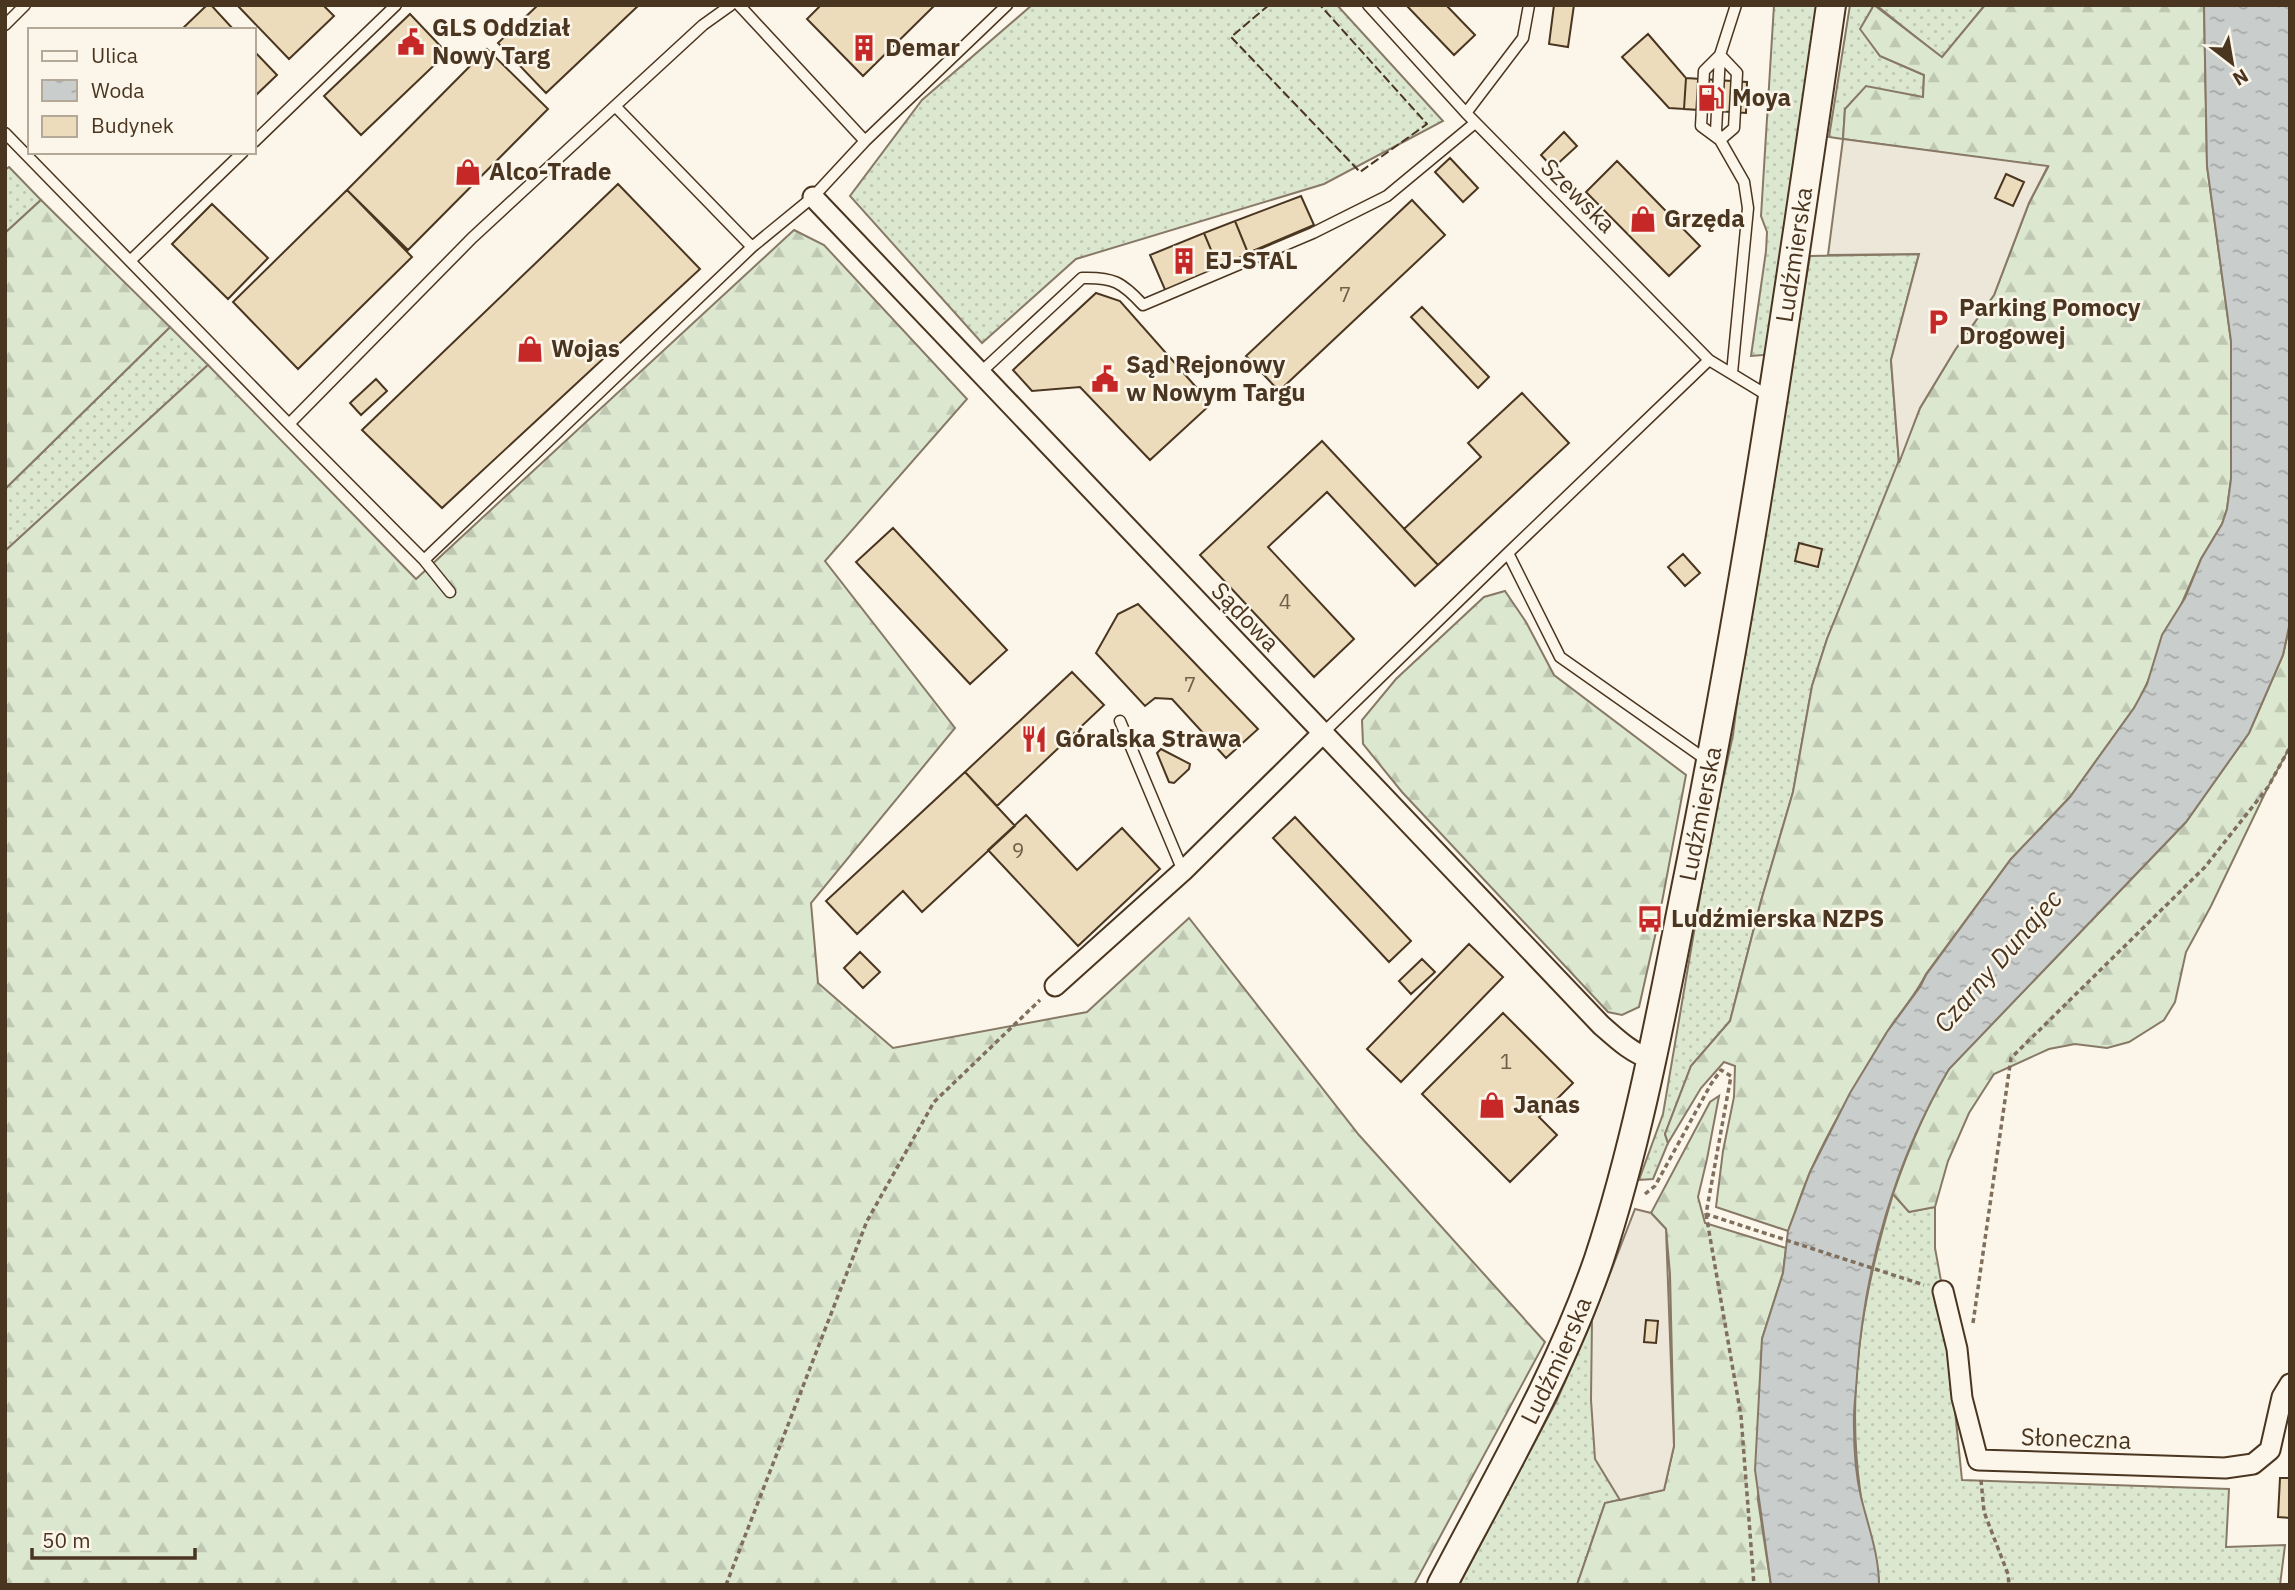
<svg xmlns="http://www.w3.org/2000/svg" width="2295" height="1590" viewBox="0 0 2295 1590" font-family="'IBM Plex Sans',sans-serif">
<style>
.grass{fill:url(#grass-dots);stroke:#887966;stroke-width:2}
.forest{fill:url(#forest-firs);stroke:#887966;stroke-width:2}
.parking{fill:#ede7d9;stroke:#887966;stroke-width:2}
.water{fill:url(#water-ripples);stroke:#887966;stroke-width:2}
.building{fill:#ecdcbc;stroke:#4a3520;stroke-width:2}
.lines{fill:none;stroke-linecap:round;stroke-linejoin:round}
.lane-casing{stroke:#4a3520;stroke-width:13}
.street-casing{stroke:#4a3520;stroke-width:23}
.secondary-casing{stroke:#4a3520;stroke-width:32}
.path{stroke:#7f6f5c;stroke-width:3.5;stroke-dasharray:5 3.5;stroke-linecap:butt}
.lane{stroke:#fbf6e9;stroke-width:10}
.street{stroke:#fbf6e9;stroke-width:19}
.secondary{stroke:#fbf6e9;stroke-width:28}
.fence{stroke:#4a3520;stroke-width:2;stroke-dasharray:9 3.5;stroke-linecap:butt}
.labels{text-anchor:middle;stroke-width:5;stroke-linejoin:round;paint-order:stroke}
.number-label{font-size:21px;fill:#725f47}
.poi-label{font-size:24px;font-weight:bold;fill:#4a3520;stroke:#fbf6e9;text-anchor:start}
.street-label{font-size:24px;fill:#4a3520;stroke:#fbf6e9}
.water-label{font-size:26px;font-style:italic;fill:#4a3520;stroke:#fbf6e9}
</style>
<defs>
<pattern id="grass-dots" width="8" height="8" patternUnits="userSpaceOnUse" patternTransform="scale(1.75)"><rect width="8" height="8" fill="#dce7d0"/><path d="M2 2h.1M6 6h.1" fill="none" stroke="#bec7b2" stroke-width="1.8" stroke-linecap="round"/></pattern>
<pattern id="forest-firs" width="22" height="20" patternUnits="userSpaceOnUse" patternTransform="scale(1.75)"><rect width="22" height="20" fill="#dce7d0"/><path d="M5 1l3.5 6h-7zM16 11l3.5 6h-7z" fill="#bec7b2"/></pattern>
<pattern id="water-ripples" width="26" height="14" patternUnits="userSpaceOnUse" patternTransform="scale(1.75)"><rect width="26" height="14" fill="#c9cecd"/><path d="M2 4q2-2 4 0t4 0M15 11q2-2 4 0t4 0" fill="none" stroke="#a5a8a6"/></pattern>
</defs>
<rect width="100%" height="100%" fill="#fbf6e9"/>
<path class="grass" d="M1032,5H1337L1443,121L1324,184L1076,259L982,343L850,196L922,100Z
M1774,5H1818L1767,352L1763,355L1751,356L1766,251L1767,232L1761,216Z
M1850,5H1874L1861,29L1880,56L1924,75L1923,98L1845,109L1843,139L1829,137Z
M1876,5H1985L1942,58Z
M9,167L41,200L5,233V170Z
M1919,254L1891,360L1899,463L1827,639L1812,686L1793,792L1761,901L1730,1021L1691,1066L1665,1134L1668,1143L1653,1179L1639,1180L1663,1114L1709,844L1733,735L1746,631L1810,256Z
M170,327L208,365L5,551V489Z
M1893,1194L1909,1212L1935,1207V1248L1943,1292L1962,1480L2229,1489L2226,1547L2285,1545L2280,1585H1879C1877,1552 1864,1523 1860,1490C1846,1388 1863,1292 1893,1194Z
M1651,1213L1666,1229L1670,1274L1674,1446L1664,1490L1605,1503L1577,1585H1459L1557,1400L1598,1307Z"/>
<path class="forest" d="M1874,5L1942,57L1985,5H2204L2207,166L2231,341V479L2227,509L2222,524L2201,559L2141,697L2134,708L2070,797L2011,859L1926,974C1915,997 1897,1015 1884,1037C1858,1081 1832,1124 1811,1170C1802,1190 1796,1211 1788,1231L1716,1207L1723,1151L1734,1097L1735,1066L1724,1062L1701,1088L1668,1143L1665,1134L1691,1066L1730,1021L1761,901L1793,792L1812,686L1827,639L1920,408L1955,350L1994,295L2029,203L2048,167L1843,139L1845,109L1866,86L1923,97L1924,75L1880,56L1860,29Z
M41,200L170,327L5,489V233Z
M794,230L824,245L967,399L825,561L955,728L811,903L818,983L893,1048L1087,1012L1189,918L1359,1135L1545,1342L1414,1585H5V551L208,365L416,579Z
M1505,591L1526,622L1554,675L1686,775L1658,923L1639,1007L1622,1015L1608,1012L1402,792L1363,744L1362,720L1396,679L1484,597Z
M2290,624V747L2268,787L2211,906L2186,952L2175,1002L2164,1020L2129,1042L2107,1048L2075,1044L2049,1049L1994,1074L1969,1113L1948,1161L1935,1207L1909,1212L1893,1194C1908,1150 1925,1109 1949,1069L2186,822L2249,733L2283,655Z
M1719,1096L1707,1159L1698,1197L1705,1223L1786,1248L1783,1273L1762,1339L1758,1500L1771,1585H1577L1605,1503L1664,1490L1674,1446L1670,1274L1666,1229L1651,1213L1710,1102Z"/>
<path class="parking" d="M1843,139L2048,166L2029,203L1994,295L1955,350L1920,408L1899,463L1891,360L1919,254L1828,255Z
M1635,1209L1651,1213L1666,1229L1674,1446L1664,1490L1620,1500L1595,1459L1591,1400L1592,1320Z"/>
<path class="water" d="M2204,5H2290V622L2283,655L2249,733L2186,822L1949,1069C1895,1161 1864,1268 1857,1375C1856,1393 1853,1411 1854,1428C1854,1450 1856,1476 1861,1497C1868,1526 1879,1554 1879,1585H1771L1755,1470L1762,1339L1783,1273L1788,1231L1810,1172L1850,1093L1887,1032L1920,987L1926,975L2011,859L2070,797L2134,708L2147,684L2162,635L2185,598L2201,559L2222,524L2227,509L2231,479V341L2207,166Z"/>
<path class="building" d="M207,5H211L234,30H181Z
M237,5H323L334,16L289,59Z
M538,5H639L546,93L498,43Z
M821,5H935L863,76L807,19Z
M1406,5H1446L1475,35L1454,55Z
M1554,5H1574L1568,47L1549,44Z
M410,14L447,53L361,135L324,96Z
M1648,34L1686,78L1684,109L1669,108L1622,57Z
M487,49L548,109L408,250L347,190Z
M254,51L277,75L254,97Z
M1686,78L1747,82L1746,113L1684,109Z
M1564,132L1577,146L1553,168L1541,155Z
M1450,158L1478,188L1463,202L1435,172Z
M1617,161L1700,246L1669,276L1586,192Z
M2006,174L2024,182L2013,206L1995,198Z
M618,184L700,269L442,508L362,430Z
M347,190L412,257L298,369L233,302Z
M1301,196L1314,225L1248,253L1235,221Z
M1412,200L1445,235L1279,391L1246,356Z
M212,204L268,258L228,299L172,244Z
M1235,221L1248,253L1219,269L1204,233Z
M1204,233L1219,269L1166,292L1150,255Z
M1096,293L1120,301L1211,404L1150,460L1080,387L1032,391L1013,370Z
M1422,307L1489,377L1478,388L1411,317Z
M376,379L387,391L361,415L350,403Z
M1522,393L1569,443L1438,565L1404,529L1481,457L1468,443Z
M1322,441L1438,565L1415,586L1327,492L1268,547L1354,639L1314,677L1200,555Z
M893,528L1007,650L970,684L856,562Z
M1799,543L1822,549L1818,567L1795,561Z
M1683,554L1700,573L1685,586L1668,567Z
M1138,604L1258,729L1226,758L1172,699L1155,698L1145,706L1096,653L1118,614Z
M1072,672L1104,705L997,806L965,772Z
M1161,749L1190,764L1189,769L1174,783L1169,782L1157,753Z
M965,772L1015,826L922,912L903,891L857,934L826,901Z
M1026,815L1077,870L1122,828L1160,869L1078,946L988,850Z
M1295,817L1411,941L1389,962L1273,838Z
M1469,944L1503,977L1401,1082L1367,1049Z
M860,952L880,972L863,988L844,968Z
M1422,959L1435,972L1411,994L1399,981Z
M1503,1013L1573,1083L1539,1117L1557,1135L1510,1182L1422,1094Z
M1646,1320L1658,1321L1656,1343L1644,1342Z
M2280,1478H2290V1518L2278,1517Z"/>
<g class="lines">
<defs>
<path id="lane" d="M731,5L703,25L615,106L752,247L813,197L865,141L1007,5
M739,5L865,141
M1368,5L1466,113L1709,360L1770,397
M5,25L25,5
M1466,113L1523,38L1529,5
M5,133L289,424L472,238L615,106
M254,142L396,5
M130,261L243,152
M980,373L1082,278C1113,277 1122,282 1143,305L1313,233L1387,196L1475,123
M1732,373L1748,208L1744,182L1720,140L1734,128L1737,73L1720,55L1704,71L1701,126L1720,140L1716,131L1720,55L1736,5
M289,424L424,560L450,592
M424,560L752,247
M1120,721L1183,871
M1323,733L1508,553
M1708,761L1560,657L1508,553L1709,360"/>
<path id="street" d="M813,197L1601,1025C1616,1038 1631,1053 1651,1059
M1055,986L1183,871L1323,733
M1943,1291L1957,1349L1962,1398L1978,1460L2225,1468L2253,1464L2270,1450L2282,1397L2290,1384"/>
<g id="secondary">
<path id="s1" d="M1442,1585C1498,1478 1560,1373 1599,1259C1640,1134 1663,1003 1689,874C1747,587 1789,296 1831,5"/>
</g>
</defs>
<use href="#lane" class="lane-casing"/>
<use href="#street" class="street-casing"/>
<use href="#secondary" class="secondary-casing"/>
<path class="path" d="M1645,1194L1655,1186L1711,1084L1721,1070L1731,1076L1706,1214L1924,1285
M1706,1214L1741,1416L1754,1585
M1973,1323L2011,1058L2205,867L2268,787L2290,747
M1981,1480L1984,1512L2008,1574L2009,1585
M726,1585L867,1221L934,1102L1040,1000"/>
<use href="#lane" class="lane"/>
<use href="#street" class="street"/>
<use href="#secondary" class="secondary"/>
<path class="fence" d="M1269,5L1231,37L1360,172L1427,124L1320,5"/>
</g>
<defs>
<symbol id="civic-bare" viewBox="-9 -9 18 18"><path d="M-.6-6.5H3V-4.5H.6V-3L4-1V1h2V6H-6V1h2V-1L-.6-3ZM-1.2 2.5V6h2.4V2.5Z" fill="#c62828" stroke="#fbf6e9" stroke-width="2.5" paint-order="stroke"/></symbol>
<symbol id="building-bare" viewBox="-9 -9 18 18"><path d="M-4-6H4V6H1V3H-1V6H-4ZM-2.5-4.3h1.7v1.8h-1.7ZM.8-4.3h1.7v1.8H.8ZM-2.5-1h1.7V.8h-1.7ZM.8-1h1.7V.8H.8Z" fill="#c62828" stroke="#fbf6e9" stroke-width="2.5" paint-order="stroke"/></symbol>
<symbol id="fuel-bare" viewBox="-9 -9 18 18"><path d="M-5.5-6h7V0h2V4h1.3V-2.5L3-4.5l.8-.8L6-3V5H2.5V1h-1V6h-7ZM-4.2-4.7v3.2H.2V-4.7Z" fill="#c62828" stroke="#fbf6e9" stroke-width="2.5" paint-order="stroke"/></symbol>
<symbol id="shop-bare" viewBox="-9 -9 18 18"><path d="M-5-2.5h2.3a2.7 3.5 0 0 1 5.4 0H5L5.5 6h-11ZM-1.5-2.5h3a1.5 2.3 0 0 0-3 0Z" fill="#c62828" stroke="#fbf6e9" stroke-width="2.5" paint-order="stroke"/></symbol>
<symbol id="parking-bare" viewBox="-9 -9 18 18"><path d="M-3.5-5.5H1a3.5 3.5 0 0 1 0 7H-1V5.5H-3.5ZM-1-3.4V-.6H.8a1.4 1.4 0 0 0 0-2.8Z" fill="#c62828" stroke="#fbf6e9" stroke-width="2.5" paint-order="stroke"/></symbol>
<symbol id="restaurant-bare" viewBox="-9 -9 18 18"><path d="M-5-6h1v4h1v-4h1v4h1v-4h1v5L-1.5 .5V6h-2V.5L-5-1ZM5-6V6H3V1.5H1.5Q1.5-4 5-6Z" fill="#c62828" stroke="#fbf6e9" stroke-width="2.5" paint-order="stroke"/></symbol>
<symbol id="bus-bare" viewBox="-9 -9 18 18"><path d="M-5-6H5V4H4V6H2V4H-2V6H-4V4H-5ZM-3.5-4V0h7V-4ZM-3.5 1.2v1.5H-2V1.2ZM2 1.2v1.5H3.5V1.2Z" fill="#c62828" stroke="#fbf6e9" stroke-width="2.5" paint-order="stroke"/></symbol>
</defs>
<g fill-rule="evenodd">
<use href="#civic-bare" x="392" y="23" width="38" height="38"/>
<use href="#building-bare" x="845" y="29" width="38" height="38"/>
<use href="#fuel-bare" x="1692" y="79" width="38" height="38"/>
<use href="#shop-bare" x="449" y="153" width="38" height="38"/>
<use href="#shop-bare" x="1624" y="200" width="38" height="38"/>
<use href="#building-bare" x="1165" y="242" width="38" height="38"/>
<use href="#parking-bare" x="1919" y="303" width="38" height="38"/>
<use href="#shop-bare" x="511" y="330" width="38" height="38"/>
<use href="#civic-bare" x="1086" y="360" width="38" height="38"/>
<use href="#restaurant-bare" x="1015" y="720" width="38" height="38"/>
<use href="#bus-bare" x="1631" y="900" width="38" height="38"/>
<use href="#shop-bare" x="1473" y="1086" width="38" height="38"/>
</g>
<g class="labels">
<g class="number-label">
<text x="1345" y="302">7</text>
<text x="1285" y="609">4</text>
<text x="1190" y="692">7</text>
<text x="1018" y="858">9</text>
<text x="1506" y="1069">1</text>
</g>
<g class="poi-label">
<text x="432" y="36">GLS Oddział<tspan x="432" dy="28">Nowy Targ</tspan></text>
<text x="885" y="56">Demar</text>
<text x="1732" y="106">Moya</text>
<text x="489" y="180">Alco-Trade</text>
<text x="1664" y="227">Grzęda</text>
<text x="1205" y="269">EJ-STAL</text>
<text x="1959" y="316">Parking Pomocy<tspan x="1959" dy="28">Drogowej</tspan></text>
<text x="551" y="357">Wojas</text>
<text x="1126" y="373">Sąd Rejonowy<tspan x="1126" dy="28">w Nowym Targu</tspan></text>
<text x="1055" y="747">Góralska Strawa</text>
<text x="1671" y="927">Ludźmierska NZPS</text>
<text x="1513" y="1113">Janas</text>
</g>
<g class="street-label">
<text transform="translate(1578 196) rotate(45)" y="8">Szewska</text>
<text dy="8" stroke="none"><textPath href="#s1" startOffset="1386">Ludźmierska</textPath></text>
<text transform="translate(1245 617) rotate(46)" y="8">Sądowa</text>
<text dy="8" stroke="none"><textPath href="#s1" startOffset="819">Ludźmierska</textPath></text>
<text dy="8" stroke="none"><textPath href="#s1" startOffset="252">Ludźmierska</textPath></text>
<text transform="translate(2076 1439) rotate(2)" y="8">Słoneczna</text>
</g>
<g class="water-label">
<text transform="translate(1998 961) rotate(-49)" y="9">Czarny Dunajec</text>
</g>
</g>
<rect width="2295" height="1590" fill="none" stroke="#4a3520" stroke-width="14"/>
<rect x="28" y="28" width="228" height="126" fill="#fbf6e9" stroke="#b4a999" stroke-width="2"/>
<rect x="42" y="51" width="35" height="10" fill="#fbf6e9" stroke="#b4a999" stroke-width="2"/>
<text x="91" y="63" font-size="21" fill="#4a3520">Ulica</text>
<rect x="42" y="80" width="35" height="21" fill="url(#water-ripples)" stroke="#b4a999" stroke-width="2"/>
<text x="91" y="98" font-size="21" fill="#4a3520">Woda</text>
<rect x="42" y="116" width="35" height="21" fill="#ecdcbc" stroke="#b4a999" stroke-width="2"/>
<text x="91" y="133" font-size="21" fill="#4a3520">Budynek</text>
<g transform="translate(2232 63) rotate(149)" stroke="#fbf6e9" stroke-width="5" paint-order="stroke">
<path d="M0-5L12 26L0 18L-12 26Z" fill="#4a3520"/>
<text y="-10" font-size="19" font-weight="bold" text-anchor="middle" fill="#4a3520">N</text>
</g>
<path d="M32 1548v10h163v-10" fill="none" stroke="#4a3520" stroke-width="3.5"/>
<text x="42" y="1548" font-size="21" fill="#4a3520" stroke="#fbf6e9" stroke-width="5" paint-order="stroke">50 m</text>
</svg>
